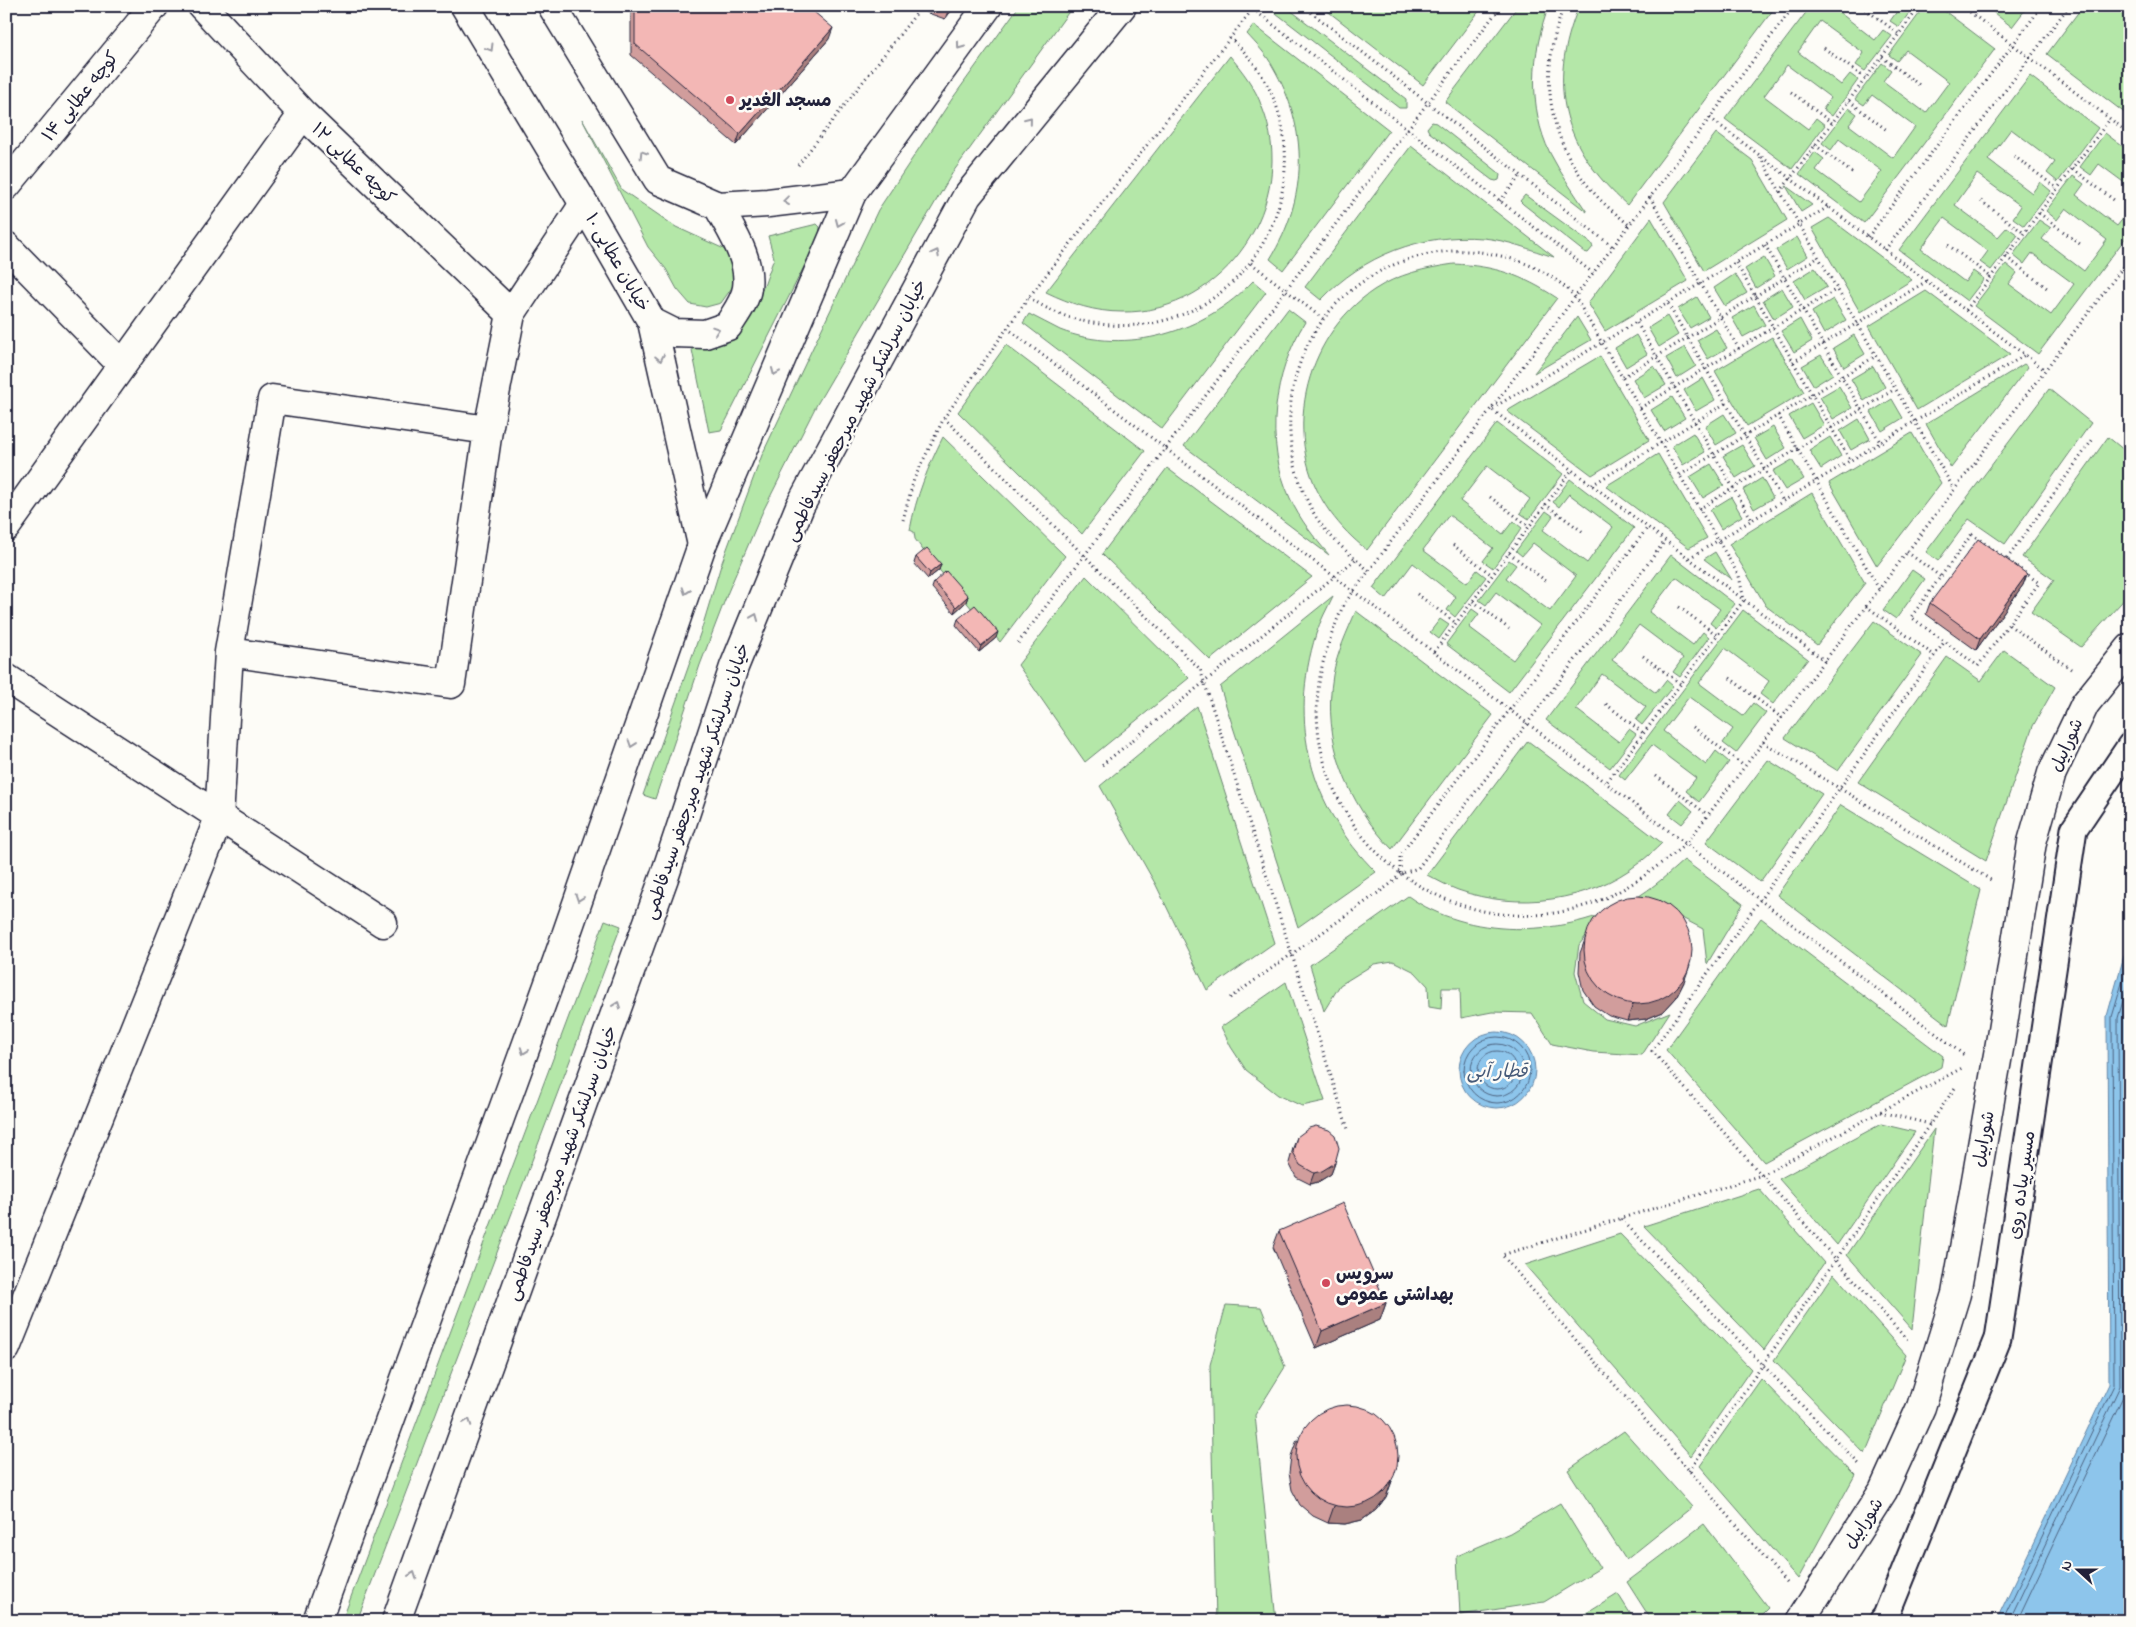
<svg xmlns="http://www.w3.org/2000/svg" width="2136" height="1627" viewBox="0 0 2136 1627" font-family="'Indie Flower','Playpen Sans Arabic',sans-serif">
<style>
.green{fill:#b4e7a8;stroke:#6b8472}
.water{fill:#8dc5eb;stroke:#6284a5}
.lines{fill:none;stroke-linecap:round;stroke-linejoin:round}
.shore{stroke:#4d6381;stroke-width:1}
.pedestrian-casing{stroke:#22223b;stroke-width:29}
.minor-casing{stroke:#22223b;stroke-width:31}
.tertiary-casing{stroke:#22223b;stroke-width:31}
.primary-casing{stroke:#22223b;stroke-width:31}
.path{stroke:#22223b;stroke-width:3;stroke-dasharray:1 4;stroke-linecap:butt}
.pedestrian{stroke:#fdfcf7;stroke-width:25}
.minor{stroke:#fdfcf7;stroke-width:28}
.tertiary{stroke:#fdfcf7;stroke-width:28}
.primary{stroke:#fdfcf7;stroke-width:28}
.wall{fill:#d19d9c;stroke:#22223b}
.shaded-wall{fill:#aa807f;stroke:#22223b}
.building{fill:#f3b7b5;stroke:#22223b}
.oneway{stroke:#9a9aa2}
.poi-dot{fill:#d1495b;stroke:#fdfcf7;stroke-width:2}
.labels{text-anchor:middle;stroke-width:5;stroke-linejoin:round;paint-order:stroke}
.street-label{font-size:18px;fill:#22223b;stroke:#fdfcf7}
.poi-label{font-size:18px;font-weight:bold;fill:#22223b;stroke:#fdfcf7;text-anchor:start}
.water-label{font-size:19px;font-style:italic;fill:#475b79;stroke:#fdfcf7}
</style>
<rect width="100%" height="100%" fill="#fdfcf7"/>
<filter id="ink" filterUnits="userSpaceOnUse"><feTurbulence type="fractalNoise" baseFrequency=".02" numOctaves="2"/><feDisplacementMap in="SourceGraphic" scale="10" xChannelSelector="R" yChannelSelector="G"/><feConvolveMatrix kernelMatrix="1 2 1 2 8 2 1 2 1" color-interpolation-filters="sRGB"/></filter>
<g filter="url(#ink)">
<path class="green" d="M1019,6H1073L953,172L816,406L762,513L728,592L700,665L655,799L643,795L701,631L721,565L762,455L878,210L952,99Z
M1285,6L1406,99V108H1399L1272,10L1271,7Z
M1321,6H1483L1423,85Z
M1518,6H1549C1531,52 1528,108 1550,153C1561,174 1574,193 1587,212L1445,102Z
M1579,6H1776L1627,205C1563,148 1546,86 1579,6Z
M1811,6H1831L1875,40L1883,30L1892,36L1865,71L1856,65L1864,53L1820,21L1798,52L1841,85L1850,74L1858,80L1832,116L1823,109L1831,98L1787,65L1764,96L1808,129L1816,118L1825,125L1792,169L1725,119Z
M1893,6H1914L1899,27L1890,21L1898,10Z
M1925,6H1938L1995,49L1864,223L1799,174L1815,152L1824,159L1816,170L1859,202L1882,171L1839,139L1831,150L1822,143L1849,108L1857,114L1849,125L1893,158L1915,127L1872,95L1864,105L1855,99L1882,63L1891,70L1883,81L1926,113L1949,82L1906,50L1897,61L1889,55Z
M1985,6H2028L2012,27Z
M2083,6H2130V117L2047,54Z
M1254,25L1389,130L1283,270L1270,259C1308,198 1309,129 1273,67C1267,55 1256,44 1247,34Z
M1230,56C1243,72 1255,87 1262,107C1300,201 1225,314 1122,312C1095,312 1071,304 1046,292Z
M2030,76L2098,128L2058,182L2047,173L2055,162L2011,129L1988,160L2032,193L2040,182L2051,191L2024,226L2013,218L2021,206L1977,174L1955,205L1998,237L2007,227L2018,235L1991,270L1980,262L1988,251L1944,218L1921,249L1965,282L1973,271L1984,279L1967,301L1899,250Z
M582,119L622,190L676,227L722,248L735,260L736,282L721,303L706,307L690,304L677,289L666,269L648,247Z
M1432,122L1436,123L1498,172L1500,175L1499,180L1496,181L1492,180L1429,132L1427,128Z
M1716,133L1752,160L1787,220L1704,271L1664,202Z
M2105,133L2130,152V187L2099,164L2091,175L2080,167Z
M1411,146L1554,257C1531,250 1507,240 1483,238C1421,233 1364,255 1321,300L1305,287Z
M2073,176L2084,184L2076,195L2117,226L2130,210V232L2038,354L1974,306L2006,264L2017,273L2009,284L2051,315L2074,284L2032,253L2024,264L2013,255L2039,220L2051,228L2042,239L2084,271L2107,240L2066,208L2057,220L2046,211Z
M1786,186L1812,205L1801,212Z
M1525,195L1591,243L1593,247L1588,253L1584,252L1523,204L1520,201Z
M1651,218L1688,281L1605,331L1588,303Z
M1829,218L1912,280L1860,312L1812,228Z
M817,224L820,227L819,237L727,419L721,430L709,432L691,345L741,317L764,286L774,258L768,236Z
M1797,237L1808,256L1787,269L1776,250Z
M1764,257L1775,276L1756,288L1745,269Z
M1454,264C1495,266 1522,275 1557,298L1367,550C1353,539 1341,527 1330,512C1279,441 1303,337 1374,290C1398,274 1426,268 1454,264Z
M1815,268L1827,287L1805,300L1794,281Z
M1735,274L1747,293L1725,306L1714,288Z
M1253,281L1266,292L1162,429L1023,323L1029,314C1039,319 1050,325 1060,330C1127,356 1205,332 1253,281Z
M1782,288L1793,307L1774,319L1763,300Z
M1926,291L2010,354L1917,410L1869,326Z
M1697,297L1709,317L1690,328L1678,309Z
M1833,299L1846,320L1824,334L1812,312Z
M1754,305L1765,325L1743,337L1732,318Z
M1288,309L1305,322C1273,374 1264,442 1290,498C1300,520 1314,537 1329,555L1184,446Z
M1667,316L1678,335L1659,347L1648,328Z
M1577,317L1591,340L1534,373Z
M1800,319L1812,341L1794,352L1781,331Z
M1716,329L1727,348L1708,359L1697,340Z
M1636,335L1647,354L1626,367L1615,348Z
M1854,335L1865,354L1844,367L1833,348Z
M1772,337L1804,392L1747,426L1715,371Z
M1006,345L1145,451L1082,534L958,412Z
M1685,347L1696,366L1677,378L1666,358Z
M1821,355L1833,374L1814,386L1802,366Z
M1600,356L1649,440L1592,475L1507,411Z
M2024,364L2028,367L1951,468L1926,424Z
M1654,366L1666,385L1644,398L1633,379Z
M1873,366L1885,387L1864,401L1851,379Z
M1703,378L1715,400L1696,411L1684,390Z
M1839,386L1852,408L1833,419L1820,397Z
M2049,389L2091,423L2005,544L1969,519L1938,561L1926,552Z
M1672,397L1685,418L1664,431L1651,410Z
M1892,399L1903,418L1882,431L1871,412Z
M1811,403L1824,425L1802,438L1789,416Z
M1724,414L1736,433L1716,445L1705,426Z
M1859,419L1870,439L1851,450L1840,431Z
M1497,423L1563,474L1529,519L1520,513L1530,499L1487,466L1460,501L1503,534L1513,521L1522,528L1493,568L1483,561L1493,548L1449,515L1423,550L1467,583L1477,570L1486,577L1455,617L1447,610L1456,597L1413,563L1386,599L1373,588Z
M1773,427L1786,448L1767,460L1754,438Z
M1693,433L1705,452L1683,465L1672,446Z
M1912,433L1941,483L1877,566L1829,483Z
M943,437L1065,556L1000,642L925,553L915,539L914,532L910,530C916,496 928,467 943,437Z
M1830,437L1841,456L1821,469L1809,450Z
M2108,437L2130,455V593L2081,647L2031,612L2054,580L2022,557Z
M1742,445L1755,466L1736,478L1723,456Z
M1658,454L1707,538L1689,548L1606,486Z
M1792,460L1804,479L1785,490L1773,471Z
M1711,464L1724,485L1703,498L1690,477Z
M1167,468L1312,577L1210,660L1102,554Z
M1762,478L1773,498L1754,509L1743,490Z
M1570,479L1634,528L1509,692L1446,644L1472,609L1479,614L1469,627L1513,660L1540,625L1496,592L1486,605L1479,600L1509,560L1516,565L1506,578L1550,611L1576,576L1533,543L1522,556L1516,551L1546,511L1553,516L1543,530L1587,563L1613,527L1569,494L1559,507L1553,502Z
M1812,493L1865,583L1817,645L1766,606L1729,544Z
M1731,497L1742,516L1721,529L1710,510Z
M1715,552L1732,580L1704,559Z
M1671,555L1735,604L1716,628L1710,623L1720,609L1676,577L1649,612L1693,645L1703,632L1709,637L1680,677L1673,672L1683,658L1639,625L1612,660L1656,693L1666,680L1673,686L1642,725L1636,720L1646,707L1602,674L1576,709L1619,742L1629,729L1636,734L1610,768L1546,720Z
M1912,570L1925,579L1896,619L1883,610Z
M1086,576L1189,678L1085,762L1018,665Z
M1333,596C1327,609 1320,621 1316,634C1288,723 1310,807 1376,872L1298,927L1220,687Z
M1743,610L1808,659L1773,704L1760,694L1769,681L1725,648L1699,683L1743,716L1753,703L1766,713L1736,753L1723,743L1733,729L1689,697L1663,731L1706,765L1716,751L1729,762L1699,802L1686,791L1696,778L1652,745L1625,780L1619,775Z
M1356,611L1493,715L1392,849C1347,803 1322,740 1333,675C1337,653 1347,632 1356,611Z
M1440,619L1449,625L1439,639L1430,632Z
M1874,621L1922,655L1838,771L1785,738Z
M2004,650L2055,687L2033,726L1986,861L1858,782L1947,657L1981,681Z
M1197,706L1274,943L1207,990L1156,885L1100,786Z
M1528,741L1662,843C1655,850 1647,857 1639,863C1589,902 1517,911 1458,890C1447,886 1437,880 1427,875Z
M1768,760L1822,794L1760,882L1706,842Z
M1680,800L1693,811L1682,824L1669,814Z
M1841,805L1981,890L1948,1025L1777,895Z
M1684,860L1743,904L1707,964L1703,929L1659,906L1599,919L1579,945L1575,972L1583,1001L1605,1019L1635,1026L1670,1012L1642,1055L1593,1052L1552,1044L1532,1013L1492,1012L1461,1018L1460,988H1442L1441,1009L1429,1007L1428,986L1415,972L1393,961L1374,964L1340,985L1324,1011L1310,965L1408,896C1468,939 1560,937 1623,905C1646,894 1665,877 1684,860Z
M1761,918L1943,1056L1941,1067L1764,1162L1666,1050Z
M605,920L621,926L357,1621H342Z
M1286,982L1325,1101L1302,1106L1278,1095L1246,1070L1231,1047L1221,1027Z
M1881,1124L1915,1132L1837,1245L1779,1179Z
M1934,1129L1912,1329L1847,1255Z
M1759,1189L1824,1263L1764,1350L1644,1226Z
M1620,1234L1751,1369L1691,1456L1525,1265Z
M1834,1274L1906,1355L1865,1454L1774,1360Z
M1226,1305L1261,1307L1285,1367L1255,1415L1276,1621H1216L1210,1365Z
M1761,1379L1855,1475L1798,1579L1700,1466Z
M1624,1431L1692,1507L1626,1560L1568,1470Z
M1560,1503L1600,1568L1544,1602L1460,1615L1457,1556L1510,1533Z
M1704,1524L1768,1608L1755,1621H1652L1627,1582Z
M1618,1594L1635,1621H1576V1620Z"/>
<path class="water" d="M2130,945V1621H1996L2109,1384L2107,1016L2124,956Z
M1459 1070a38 38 0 1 1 76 0a38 38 0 1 1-76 0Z"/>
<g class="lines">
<path class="shore" d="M1464 1070a33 33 0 1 1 66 0a33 33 0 1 1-66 0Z
M1471 1070a26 26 0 1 1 52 0a26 26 0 1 1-52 0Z
M1478 1070a19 19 0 1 1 38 0a19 19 0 1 1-38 0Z
M2002,1621L2114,1385L2112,1017L2130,956
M2009,1621L2120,1386L2118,1018L2130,977
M2017,1621L2127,1388L2126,1019L2130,1004"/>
<defs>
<path id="pedestrian" d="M1882,1621L1886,1616L1998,1339L2074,829L2130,746"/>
<path id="minor" d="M202,6L303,114L511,314
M6,186L154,6
M6,246L122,365
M6,527L303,114
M229,652L451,684L488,430L511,314L584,204
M6,678L383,923
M6,1348L219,818L229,652L272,399L488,430
M1800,1621L1883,1491L1921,1407L1956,1294L2000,1043L2032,842L2052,773L2085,704L2130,648"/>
<path id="tertiary" d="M465,6L584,204L652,322L702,545
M552,6L658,180L718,206L768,203L852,193
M652,322L674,333L705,334L728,326C735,314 745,302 747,288C751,258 731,231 718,206"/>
<path id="primary" d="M317,1621L557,961L702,545L852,193L988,6
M396,1621L665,875L734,667L800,506L967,196L1122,6"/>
</defs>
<use href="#pedestrian" class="pedestrian-casing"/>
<use href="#minor" class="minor-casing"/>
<use href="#tertiary" class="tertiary-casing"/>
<use href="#primary" class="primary-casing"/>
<path class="path" d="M1303,6L1613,247
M1564,6C1538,74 1546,139 1595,194C1605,206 1618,215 1629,225
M1794,6L1344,604C1329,638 1317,672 1317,710C1318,846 1456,949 1587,905C1625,893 1655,868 1686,844L2130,258
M1861,6L1899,34
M1962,6L2130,134
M1253,9L1593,273
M1824,48L1865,78
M1882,57L1922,87
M1791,92L1832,123
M1849,101L1888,131
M1710,118L2045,370
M1815,145L1855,175
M2014,156L2058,189
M1760,157L1954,489
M798,165L922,6
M2073,169L2114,200
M1780,192L1920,6
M1650,197L1739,349
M1500,201L1521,175
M1981,201L2024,233
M2039,213L2080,244
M1868,237L2042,6
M1765,245L1880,442
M1948,245L1991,277
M1885,250L2069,6
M2006,257L2047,288
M1251,263L1323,319
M1736,263L1850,460
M1029,297C1052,314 1081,323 1110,325C1265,337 1347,141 1230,38
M1668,304L1783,501
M1966,310L2110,119
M1637,323L1752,520
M1007,328L1964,1055
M1793,362L1927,281
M1623,377L1819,257
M1640,408L1837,289
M1778,415L1879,589
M944,418L1200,669L1348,1129
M1680,475L1876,356
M1592,485L1726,403
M1490,497L1529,526
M1545,504L1583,532
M1699,509L1895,389
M903,520L914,479L944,418L1029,297L1255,6
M1972,534L2039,583L1978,666L1911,617Z
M1453,545L1492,575
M1907,552L1941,577
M1509,553L1546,581
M1689,558L2025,355
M2007,559L2093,439
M1369,571C1350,554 1330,539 1316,517C1258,419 1299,293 1410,259C1438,250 1468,248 1496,255C1526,261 1554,274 1575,297L1739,576L1744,600L1606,783
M1417,594L1456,623
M1473,601L1509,629
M1866,606L1935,656
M1679,607L1717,635
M2009,625L2071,669
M1018,643L1501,6
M1434,652L1572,470
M1643,656L1681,684
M1825,661L1491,409L1828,207
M1730,678L1782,718
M1606,704L1643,733
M1693,727L1744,766
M1763,742L1991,880
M1102,765L1356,559
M1656,776L1708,815
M1400,873V855L1648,527
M1230,998L1392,883L1400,874L1418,868L1665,541
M1880,1112L1930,1124
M1621,1219L1859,1464
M1907,1340L1652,1051L1945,641
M1689,1471L1957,1085
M1786,1582L1502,1255L1762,1175L1962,1068"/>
<use href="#pedestrian" class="pedestrian"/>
<use href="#minor" class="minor"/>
<use href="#tertiary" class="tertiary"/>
<use href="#primary" class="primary"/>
</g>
<path class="wall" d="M631,6H807L829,39L736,145L631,55Z
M908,6H955L945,19Z
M916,557L941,564L939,570L928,579L914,563Z
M2027,574L2023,585L1976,650L1926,614L1930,603Z
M934,582L968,596L966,602L954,613L932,588Z
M958,619L996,638L979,652L956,625Z
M1586,937L1684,982L1676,998L1663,1012L1646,1019L1627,1021L1609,1016L1594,1006L1583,990L1579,972L1580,953Z
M1297,1137L1335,1163L1331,1174L1318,1182L1310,1184L1296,1177L1289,1163L1293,1148Z
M1279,1231L1386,1303L1380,1320L1316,1348L1273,1247Z
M1297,1440L1392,1481L1386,1497L1376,1510L1362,1520L1345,1524L1328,1523L1313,1516L1300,1505L1292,1490L1289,1473L1291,1456Z"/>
<path class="shaded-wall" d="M950,6H955L945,19Z
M833,28L829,39L736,145L740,134Z
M941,564L939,570L928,579L930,573Z
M2027,574L2023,585L1976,650L1980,639Z
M968,596L966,602L954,613L956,607Z
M998,632L996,638L979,652L981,646Z
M1690,965L1684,982L1676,998L1663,1012L1646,1019L1627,1021L1633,1004Z
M1335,1163L1331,1174L1318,1182L1310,1184L1314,1173Z
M1386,1303L1380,1320L1316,1348L1322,1331Z
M1392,1481L1386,1497L1376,1510L1362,1520L1345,1524L1328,1523L1334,1506Z"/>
<path class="building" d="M635,6H807L833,28L740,134L635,44Z
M1978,539L2027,574L1980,639L1930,603Z
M927,548L941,564L930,573L916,557Z
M946,571L968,596L956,607L934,582Z
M975,605L998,632L981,646L958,619Z
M1584 950a54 54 0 1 1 108 0a54 54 0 1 1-108 0Z
M1316,1126L1329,1130L1335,1135L1339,1148L1335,1163L1322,1171L1314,1173L1300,1165L1293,1152L1297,1137L1309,1128Z
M1343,1203L1386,1303L1322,1331L1279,1231Z
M1296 1456a51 51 0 1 1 102 0a51 51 0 1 1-102 0Z"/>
<defs><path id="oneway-chevron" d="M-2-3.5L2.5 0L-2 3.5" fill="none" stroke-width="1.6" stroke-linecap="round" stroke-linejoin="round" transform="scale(1.25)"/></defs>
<g class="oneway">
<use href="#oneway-chevron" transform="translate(960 46) rotate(126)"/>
<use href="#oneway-chevron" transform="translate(490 48) rotate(59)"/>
<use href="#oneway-chevron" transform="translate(1029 120) rotate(-51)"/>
<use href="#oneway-chevron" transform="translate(643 154) rotate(-122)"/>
<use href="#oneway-chevron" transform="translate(786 201) rotate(173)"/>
<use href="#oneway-chevron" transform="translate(839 223) rotate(113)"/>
<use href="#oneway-chevron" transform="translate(936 253) rotate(-62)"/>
<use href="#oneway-chevron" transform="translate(716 330) rotate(-19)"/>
<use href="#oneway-chevron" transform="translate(660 358) rotate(78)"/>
<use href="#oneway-chevron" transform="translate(775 372) rotate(113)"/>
<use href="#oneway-chevron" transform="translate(686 591) rotate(109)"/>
<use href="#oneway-chevron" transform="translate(755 617) rotate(-68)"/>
<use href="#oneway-chevron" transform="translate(632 744) rotate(109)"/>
<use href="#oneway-chevron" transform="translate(579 898) rotate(109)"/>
<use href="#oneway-chevron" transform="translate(617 1005) rotate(-70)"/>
<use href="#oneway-chevron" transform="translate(524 1051) rotate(110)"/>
<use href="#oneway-chevron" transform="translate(468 1422) rotate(-70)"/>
<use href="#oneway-chevron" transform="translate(413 1575) rotate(-70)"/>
</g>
</g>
<g class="poi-dot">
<circle cx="730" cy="100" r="5"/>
<circle cx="1326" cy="1283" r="5"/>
</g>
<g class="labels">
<g class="street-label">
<text transform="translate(80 96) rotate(-51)" y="6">کوچه عطایی ۱۴</text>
<text transform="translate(354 163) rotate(44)" y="6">کوچه عطایی ۱۲</text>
<text transform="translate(618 262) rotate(60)" y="6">خیابان عطایی ۱۰</text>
<text transform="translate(855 410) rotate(-63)" y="6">خیابان سرلشکر شهید میرجعفر سیدفاطمی</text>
<text transform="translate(2066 745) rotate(-66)" y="6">شورابیل</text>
<text transform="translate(696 781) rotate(-71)" y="6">خیابان سرلشکر شهید میرجعفر سیدفاطمی</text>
<text transform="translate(1983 1139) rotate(-80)" y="6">شورابیل</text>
<text transform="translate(561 1163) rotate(-70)" y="6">خیابان سرلشکر شهید میرجعفر سیدفاطمی</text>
<text transform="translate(2021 1185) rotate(-82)" y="6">مسیر پیاده روی</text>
<text transform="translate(1863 1523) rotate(-57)" y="6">شورابیل</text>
</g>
<g class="poi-label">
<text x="740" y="106">مسجد الغدیر</text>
<text x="1336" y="1279">سرویس<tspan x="1336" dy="21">بهداشتی عمومی</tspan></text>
</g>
<g class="water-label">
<text x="1497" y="1077">قطار آبی</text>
</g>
</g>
<rect width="2136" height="1627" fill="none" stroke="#fdfcf7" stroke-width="25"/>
<rect x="12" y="12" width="2111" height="1602" fill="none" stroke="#22223b" stroke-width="2" filter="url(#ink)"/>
<g transform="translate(2078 1570) rotate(291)" stroke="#fdfcf7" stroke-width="4" paint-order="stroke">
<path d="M0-4L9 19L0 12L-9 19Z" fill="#22223b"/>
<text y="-8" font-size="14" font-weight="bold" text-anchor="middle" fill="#22223b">N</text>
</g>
</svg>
